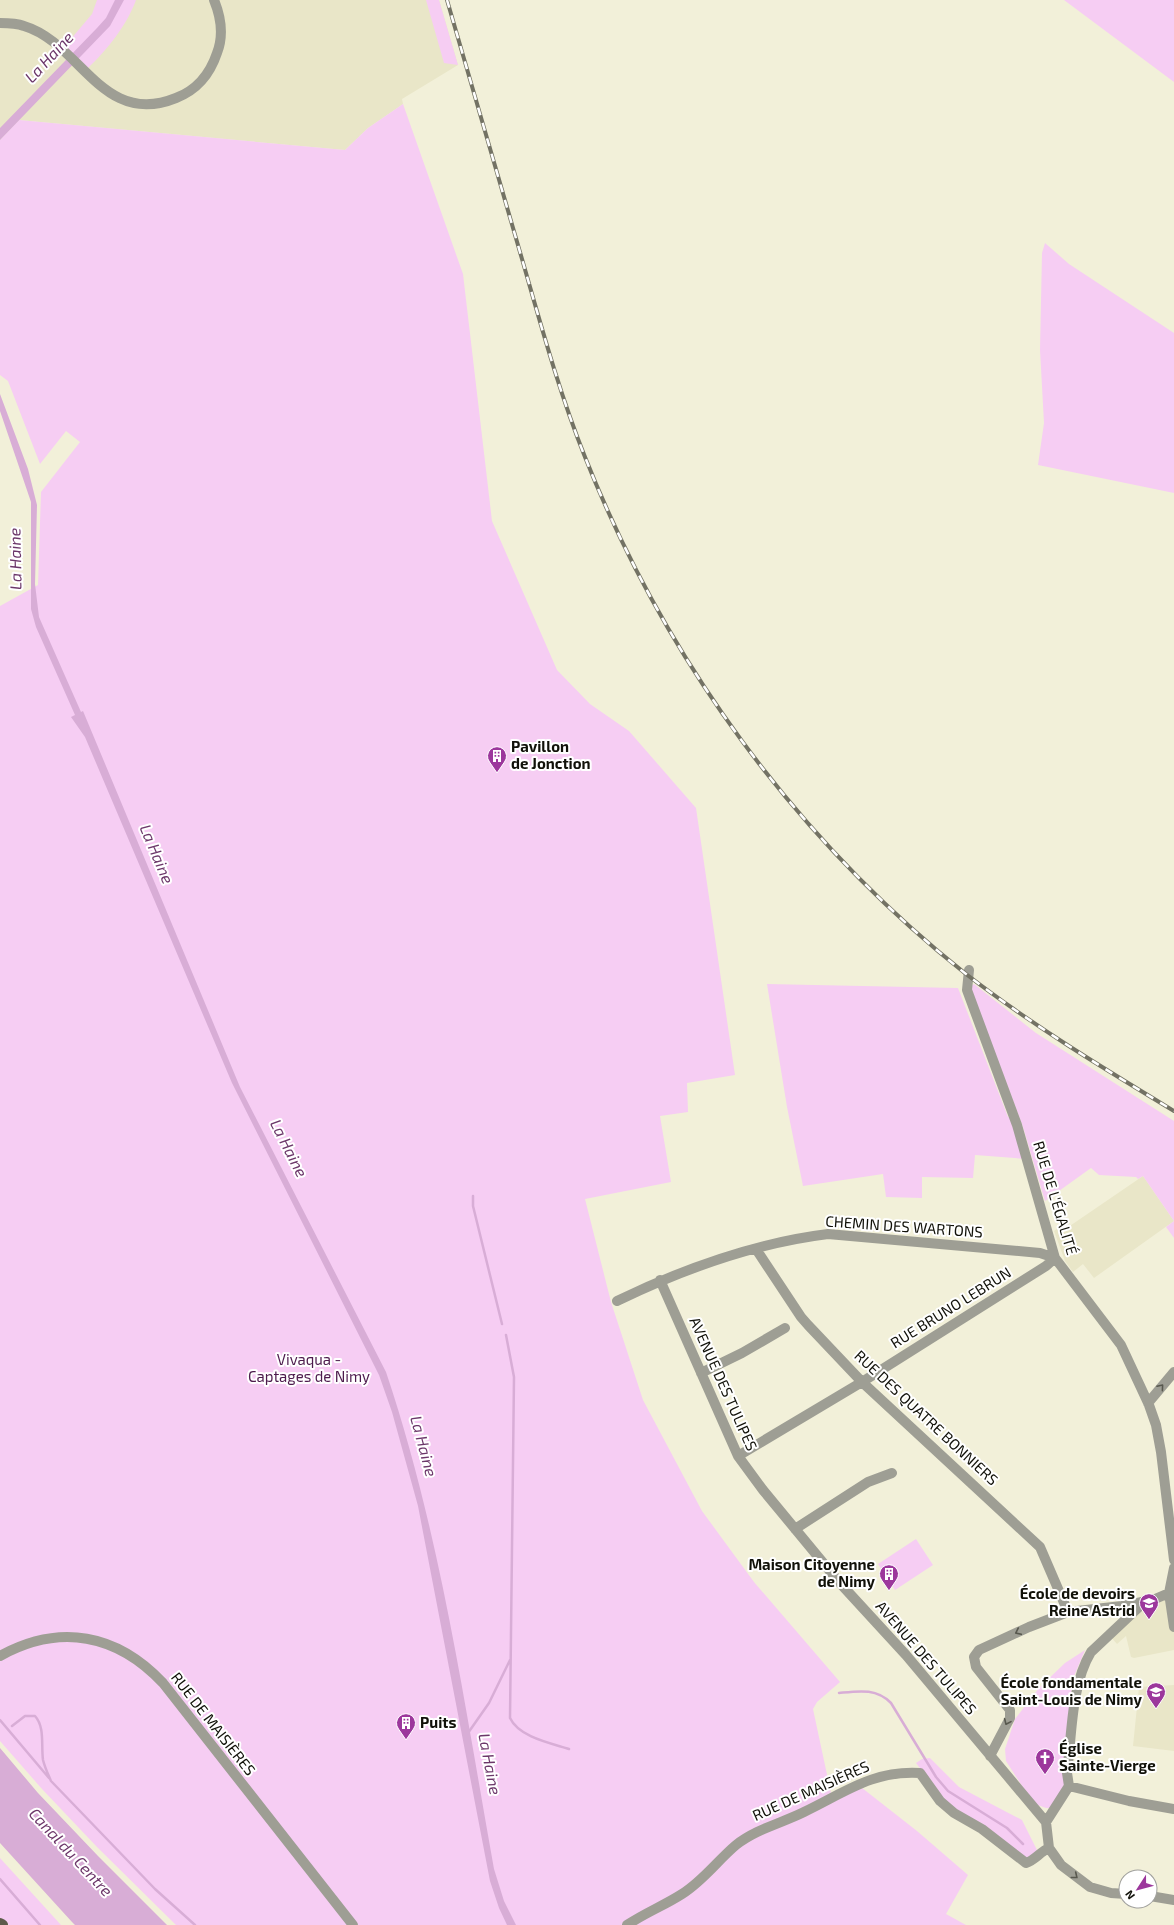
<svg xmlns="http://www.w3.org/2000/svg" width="1174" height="1925" viewBox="0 0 1174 1925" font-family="'Exo 2',sans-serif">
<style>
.built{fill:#e9e6c8}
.green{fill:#f6cdf3}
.water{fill:#d8add6}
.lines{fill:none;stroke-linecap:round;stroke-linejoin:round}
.stream{stroke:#d8add6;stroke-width:2.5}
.minor{stroke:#9e9e94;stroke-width:10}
.major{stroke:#5d5b4b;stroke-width:12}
.rail-casing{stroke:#737264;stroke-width:4}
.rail{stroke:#fff;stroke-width:2.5;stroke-dasharray:8;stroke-linecap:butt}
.oneway{stroke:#58584e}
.labels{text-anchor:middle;stroke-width:4;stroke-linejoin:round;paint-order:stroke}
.poi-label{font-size:15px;font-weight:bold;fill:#111109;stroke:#fff;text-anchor:start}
.street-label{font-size:15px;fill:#111109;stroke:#fff}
.park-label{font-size:15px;fill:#4d1b4d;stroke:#fff}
.water-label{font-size:16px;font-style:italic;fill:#6c376a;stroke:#fff}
</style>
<rect width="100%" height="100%" fill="#f2f0d9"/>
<path class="built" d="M0,0H439L458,65L402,99L403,104L368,128L345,150L19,120L0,140Z
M1143,1176L1174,1221L1094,1278L1083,1264L1073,1272L1065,1261L1054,1231L1058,1228L1061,1232Z
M1169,1593L1174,1627V1650L1134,1658L1131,1657L1126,1636L1117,1644L1109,1635L1132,1612Z
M1174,1685V1751L1133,1746L1139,1687Z"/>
<path class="green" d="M97,0H136C127,25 107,50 88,68L65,46L92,14Z
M426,0H439L458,65L444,63Z
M1064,0H1174V82Z
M403,104L463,274L492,521L557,670L590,704L629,731L696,808L735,1075L687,1083L688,1112L660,1116L671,1182L585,1199L611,1302L643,1400L702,1511L754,1582L840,1682L817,1702L813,1709L832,1798L857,1784L917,1831L968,1875L946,1914L966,1925H176L97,1847L42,1789L0,1741V606L38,585L41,492L80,442L66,431L40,464L8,381L0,375V140L19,120L345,150L368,128Z
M1045,243L1069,264L1174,333V493L1038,465L1044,423L1040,350L1042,253Z
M767,984L958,988L1008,1117L1014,1118L1027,1159L975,1155L973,1178L922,1177V1198L886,1197L883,1174L803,1186L787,1107Z
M974,984L1036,1033L1174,1121V1238L1166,1227L1174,1221L1143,1176L1138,1179L1136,1177L1099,1175L1091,1168L1045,1201L1023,1127L970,987Z
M916,1539L933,1565L895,1590L878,1564Z
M1085,1650L1072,1681L1066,1781L1060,1794L1050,1808H1046L1035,1804L1024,1789L1006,1761L1005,1749L1015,1719L1039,1688L1065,1663Z
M930,1758L959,1787L1022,1820L1037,1850L1031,1861L954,1813L916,1763L922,1759Z
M0,1858L61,1925H9L0,1918Z"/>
<path class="water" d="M115,0H124L110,26L0,140V128L97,28L106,18Z
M0,394L28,469L37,505L35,584L39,617L81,712L83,711L240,1087L386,1372C440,1532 464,1702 494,1869L504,1901L516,1925H507L499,1908L490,1881L418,1506L392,1412L379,1375L232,1083L85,737L71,717L75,715L36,627L31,609V502L0,411Z
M0,1748L38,1793L98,1856L167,1925H75L72,1922L0,1843Z"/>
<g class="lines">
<path class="stream" d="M473,1196V1206L502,1324
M506,1335L514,1377L510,1718C519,1737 550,1743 569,1749
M839,1693C859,1691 876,1688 891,1703L936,1777L948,1791L1007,1828L1023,1844
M0,1720L49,1778
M12,1726L25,1716H35C45,1727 41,1745 43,1760C45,1768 48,1774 51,1781L155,1889L195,1925
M468,1733L489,1703L510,1660
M0,1879L40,1925"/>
<path class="minor" d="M0,23C8,23 16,23 24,26C81,43 102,128 176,98C197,90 210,74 217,53C224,35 221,17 214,0
M969,970L967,990L1017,1125L1055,1258L1121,1345L1149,1405L1156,1425L1161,1452L1174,1560
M756,1249L801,1317L808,1325L862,1382L1040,1547L1068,1612
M660,1280L738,1456L763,1490L839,1582L906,1655L1046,1822L1049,1848L1061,1865L1090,1887L1111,1893L1126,1894
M617,1301C683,1269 755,1243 828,1234L1040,1253L1055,1258
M701,1373L742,1353L785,1328
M1148,1403L1174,1372
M738,1456L862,1382L1046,1266L1055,1258
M795,1529L868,1482L892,1473
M1174,1568L1169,1593L1174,1627
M0,1656C60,1623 117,1634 163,1683L353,1925
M990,1756L1010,1718V1710L976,1667L974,1657L979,1650L1029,1627L1068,1612L1122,1606L1152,1600
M1069,1786L1129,1801L1174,1809
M1046,1822L1069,1786L1067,1773C1072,1734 1071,1685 1091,1652L1141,1605L1169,1593
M1150,1896L1174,1900
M627,1925C645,1913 665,1905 682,1894C703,1881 718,1860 736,1845C756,1829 782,1823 804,1812C844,1793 873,1770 920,1773L940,1801L954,1813L982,1829L1026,1863C1035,1860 1040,1852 1049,1848"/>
<path class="major" d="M0,1924L2,1925"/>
<defs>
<path id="rail" d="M447,0C472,86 497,173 522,259C541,325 559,392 585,457C665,659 796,839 966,974C1032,1025 1103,1068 1174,1111"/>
</defs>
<use href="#rail" class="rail-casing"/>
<use href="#rail" class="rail"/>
</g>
<defs><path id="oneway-chevron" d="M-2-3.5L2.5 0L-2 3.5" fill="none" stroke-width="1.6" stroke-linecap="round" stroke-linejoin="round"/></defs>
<g class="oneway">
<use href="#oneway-chevron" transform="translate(1161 1387) rotate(-50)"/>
<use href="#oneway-chevron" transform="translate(1018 1632) rotate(155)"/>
<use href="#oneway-chevron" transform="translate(1007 1722) rotate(114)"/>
<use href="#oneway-chevron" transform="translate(1075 1876) rotate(39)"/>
</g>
<defs>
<symbol id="building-pin" viewBox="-11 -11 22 30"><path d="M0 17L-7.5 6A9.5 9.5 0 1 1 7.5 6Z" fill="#9c379c" stroke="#fff"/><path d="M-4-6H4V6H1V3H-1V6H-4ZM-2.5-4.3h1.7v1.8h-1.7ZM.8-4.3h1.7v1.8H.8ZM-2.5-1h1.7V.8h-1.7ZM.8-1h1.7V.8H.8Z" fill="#fff"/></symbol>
<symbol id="school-pin" viewBox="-11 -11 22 30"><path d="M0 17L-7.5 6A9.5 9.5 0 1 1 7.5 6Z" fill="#9c379c" stroke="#fff"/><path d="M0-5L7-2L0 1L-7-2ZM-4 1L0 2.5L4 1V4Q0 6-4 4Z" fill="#fff"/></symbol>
<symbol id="church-pin" viewBox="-11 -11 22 30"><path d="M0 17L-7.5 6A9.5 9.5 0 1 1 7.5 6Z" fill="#9c379c" stroke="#fff"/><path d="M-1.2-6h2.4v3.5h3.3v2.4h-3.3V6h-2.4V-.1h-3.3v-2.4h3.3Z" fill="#fff"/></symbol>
</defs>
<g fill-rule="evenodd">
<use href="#building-pin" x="486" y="745" width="22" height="30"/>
<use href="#building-pin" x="878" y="1563" width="22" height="30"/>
<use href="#school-pin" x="1138" y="1592" width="22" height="30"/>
<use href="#school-pin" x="1145" y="1681" width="22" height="30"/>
<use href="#building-pin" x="395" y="1712" width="22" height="30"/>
<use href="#church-pin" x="1034" y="1747" width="22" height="30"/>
</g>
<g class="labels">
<g class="poi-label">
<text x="511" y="752">Pavillon<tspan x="511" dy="17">de Jonction</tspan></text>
<text x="875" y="1570" text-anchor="end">Maison Citoyenne<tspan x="875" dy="17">de Nimy</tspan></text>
<text x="1135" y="1599" text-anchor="end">École de devoirs<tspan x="1135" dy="17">Reine Astrid</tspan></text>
<text x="1142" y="1688" text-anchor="end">École fondamentale<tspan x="1142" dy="17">Saint-Louis de Nimy</tspan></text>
<text x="420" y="1728">Puits</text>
<text x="1059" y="1754">Église<tspan x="1059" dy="17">Sainte-Vierge</tspan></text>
</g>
<g class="street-label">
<text transform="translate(1055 1198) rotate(73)" y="5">RUE DE L'ÉGALITÉ</text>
<text transform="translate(904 1227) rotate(4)" y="5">CHEMIN DES WARTONS</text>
<text transform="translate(951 1308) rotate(-32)" y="5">RUE BRUNO LEBRUN</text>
<text transform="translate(723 1384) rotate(66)" y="5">AVENUE DES TULIPES</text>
<text transform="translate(926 1418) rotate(43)" y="5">RUE DES QUATRE BONNIERS</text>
<text transform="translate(926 1658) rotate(49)" y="5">AVENUE DES TULIPES</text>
<text transform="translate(213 1724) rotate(52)" y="5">RUE DE MAISIÈRES</text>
<text transform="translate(811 1791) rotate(-24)" y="5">RUE DE MAISIÈRES</text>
</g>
<g class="park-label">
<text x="309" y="1365">Vivaqua -<tspan x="309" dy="17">Captages de Nimy</tspan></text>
</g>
<g class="water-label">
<text transform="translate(49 57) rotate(-47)" y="6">La Haine</text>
<text transform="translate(15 559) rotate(-91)" y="6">La Haine</text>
<text transform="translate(157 854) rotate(67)" y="6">La Haine</text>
<text transform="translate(289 1148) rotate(63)" y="6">La Haine</text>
<text transform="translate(424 1446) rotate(75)" y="6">La Haine</text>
<text transform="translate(490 1764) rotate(79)" y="6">La Haine</text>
<text transform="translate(71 1852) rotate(47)" y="6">Canal du Centre</text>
</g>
</g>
<g transform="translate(1138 1889) rotate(234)"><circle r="19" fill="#ffffff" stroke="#a0a09d"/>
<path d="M0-3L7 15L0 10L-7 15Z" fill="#9c379c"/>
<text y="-6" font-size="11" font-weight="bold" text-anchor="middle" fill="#111109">N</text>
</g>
</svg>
